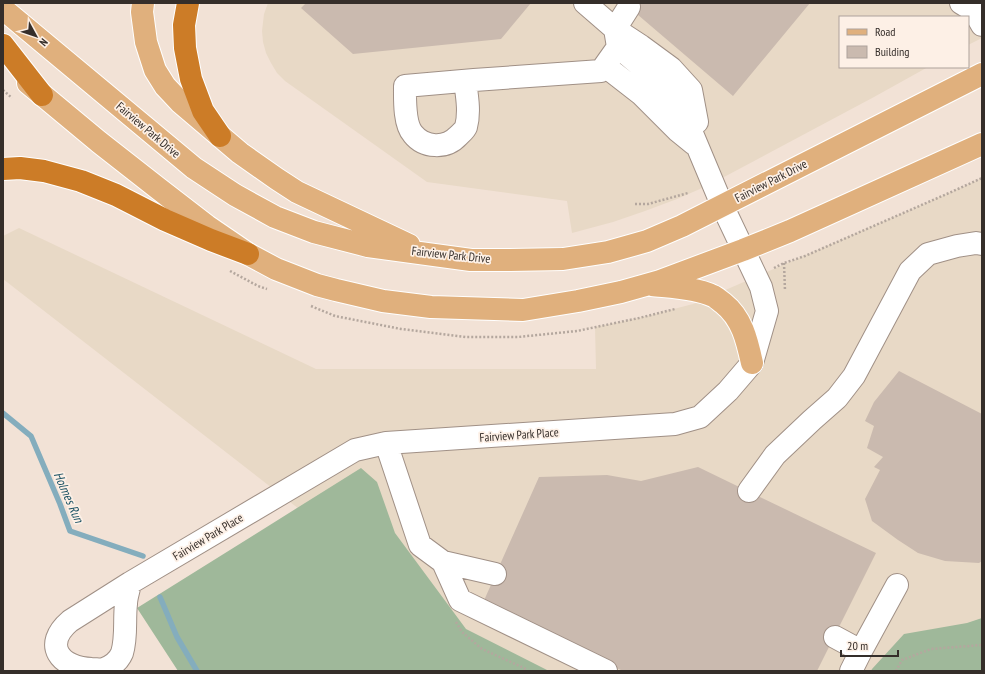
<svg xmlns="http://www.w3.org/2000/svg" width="985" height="674" viewBox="0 0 985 674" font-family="'PT Sans Narrow',sans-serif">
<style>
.commercial{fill:#e8d9c6}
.forest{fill:#9fb89a}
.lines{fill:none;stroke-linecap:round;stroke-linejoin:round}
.stream{stroke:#84adbd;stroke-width:5.5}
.building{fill:#cabaaf}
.minor-casing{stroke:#a09086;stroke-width:24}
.major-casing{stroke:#fff;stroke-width:24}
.highway-casing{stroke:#fff;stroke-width:24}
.path{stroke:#b4a79e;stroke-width:2.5;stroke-dasharray:2 2;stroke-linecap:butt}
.minor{stroke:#fff;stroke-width:22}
.major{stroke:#e0b07d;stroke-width:22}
.highway{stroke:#cc7c27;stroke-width:22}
.labels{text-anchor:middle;stroke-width:3.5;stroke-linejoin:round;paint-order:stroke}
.street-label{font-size:12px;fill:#352e2a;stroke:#fdf0e6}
.water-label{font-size:13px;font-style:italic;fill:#1b5264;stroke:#fdf0e6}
</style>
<rect width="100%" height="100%" fill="#f2e2d6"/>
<path class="commercial" d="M268,3H970L982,13V38L968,45V17H840V67H928L874,97L709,185L677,199L645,211L613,222L572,233L567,201L427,182L285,81L277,73L271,63L266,53L263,42L262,31L264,14Z
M982,178V671H505L393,582L3,279V236L19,228L316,369H596L595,327L639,318L693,304L949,193Z"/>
<path class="forest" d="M361,468L377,482L395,533L466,629L549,671H178L137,608Z
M982,618V671H871L872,669L904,634L967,623Z"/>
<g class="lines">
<path class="stream" d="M3,413L31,436L60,504L70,531L143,556
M160,597L177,637L197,671"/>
</g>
<path class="building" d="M306,3H531L501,39L353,54L301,8Z
M624,3H810L733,96Z
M899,371L982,414V561L979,563L945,561L918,553L898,540L872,521L865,499L880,470L874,467L883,457L867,448L874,426L865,421L874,402Z
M698,467L876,553L817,671H623L482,605L539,477L607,475L641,481Z"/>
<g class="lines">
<defs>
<path id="minor" d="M961,3L974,11L982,25
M629,7L615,29L641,46L671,68L691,90L697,122
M605,66L641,94L678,131L694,144
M465,81C467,96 470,112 466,127C465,130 461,133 458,136C446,149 424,148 413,134C404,124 405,99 405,86L474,80L601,71L618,47L615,29L585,3
M386,443L420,545L443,562
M749,491L775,455L812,420L837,398L854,376L910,271L928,254L957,246L976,243L982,244
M495,574L443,562L460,600L606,671
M130,583C129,590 126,597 126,604C124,620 127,637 122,653C119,660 112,666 104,669C101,670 96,669 92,669C60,668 42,645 70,621L130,583L355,450L386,443L675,424L700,417L728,391L752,363L767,311L761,287L722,205L678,100L660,82L618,47
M835,637L861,651L897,585
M851,671L861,651"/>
<path id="major" d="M143,3L142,12L146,42L155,70L165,86L180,102L240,153L277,179L297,192L409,245
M3,9L194,168L235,195L275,217L314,232L368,246L471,260H510L563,259L608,252L647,241L682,226L982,74
M28,83L99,142L159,189L207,226L248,254L276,269L317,285L336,290L383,301L431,307L523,310L578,301L621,292L660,281L743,250L790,231L982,144
M652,285C670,287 697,288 713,296C716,297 720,301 723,303C742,318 747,340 752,363"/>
<path id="highway" d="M188,3L184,25L185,48L191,79L203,111L220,136
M3,45L42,95
M3,169L20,168L44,171L81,181L116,195L165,220L211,240L248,254"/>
</defs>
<use href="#minor" class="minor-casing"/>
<use href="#major" class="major-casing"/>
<use href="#highway" class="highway-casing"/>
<path class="path" d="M3,90L12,98
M635,204H648L688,193
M784,263L785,291
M774,268L784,263L805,256L949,193L982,178
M230,271L258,286L267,289
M311,306L335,316L401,329L466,337H518L577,331L639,318L675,309
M456,622L462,632L482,649L524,668L528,671
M896,671L902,660L931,649L982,645"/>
<use href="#minor" class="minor"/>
<use href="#major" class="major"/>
<use href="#highway" class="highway"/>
</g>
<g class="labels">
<g class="street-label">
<text transform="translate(148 130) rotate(40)" y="4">Fairview Park Drive</text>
<text transform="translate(771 181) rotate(-27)" y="4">Fairview Park Drive</text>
<text transform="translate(451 255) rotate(6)" y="4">Fairview Park Drive</text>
<text transform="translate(519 435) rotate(-4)" y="4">Fairview Park Place</text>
<text transform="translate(208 537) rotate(-31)" y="4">Fairview Park Place</text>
</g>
<g class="water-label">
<text transform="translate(69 497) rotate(66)" y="5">Holmes Run</text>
</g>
</g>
<rect width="985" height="674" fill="none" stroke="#352e2a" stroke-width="8"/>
<rect x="839" y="16" width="130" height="52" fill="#fdf0e6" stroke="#ada29b"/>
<rect x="847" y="29" width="20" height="6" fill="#e0b07d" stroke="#ada29b"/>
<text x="875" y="36" font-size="12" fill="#352e2a">Road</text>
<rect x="847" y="46" width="20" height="12" fill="#cabaaf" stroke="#ada29b"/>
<text x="875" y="56" font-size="12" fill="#352e2a">Building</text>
<g transform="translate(36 36) rotate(130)" stroke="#fdf0e6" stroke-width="3" paint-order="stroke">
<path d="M0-3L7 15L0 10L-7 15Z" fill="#352e2a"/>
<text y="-6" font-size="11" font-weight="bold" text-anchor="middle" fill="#352e2a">N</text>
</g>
<path d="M841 650v6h57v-6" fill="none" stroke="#352e2a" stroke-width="2"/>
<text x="847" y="650" font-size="12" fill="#352e2a" stroke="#fdf0e6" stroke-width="3" paint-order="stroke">20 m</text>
</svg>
